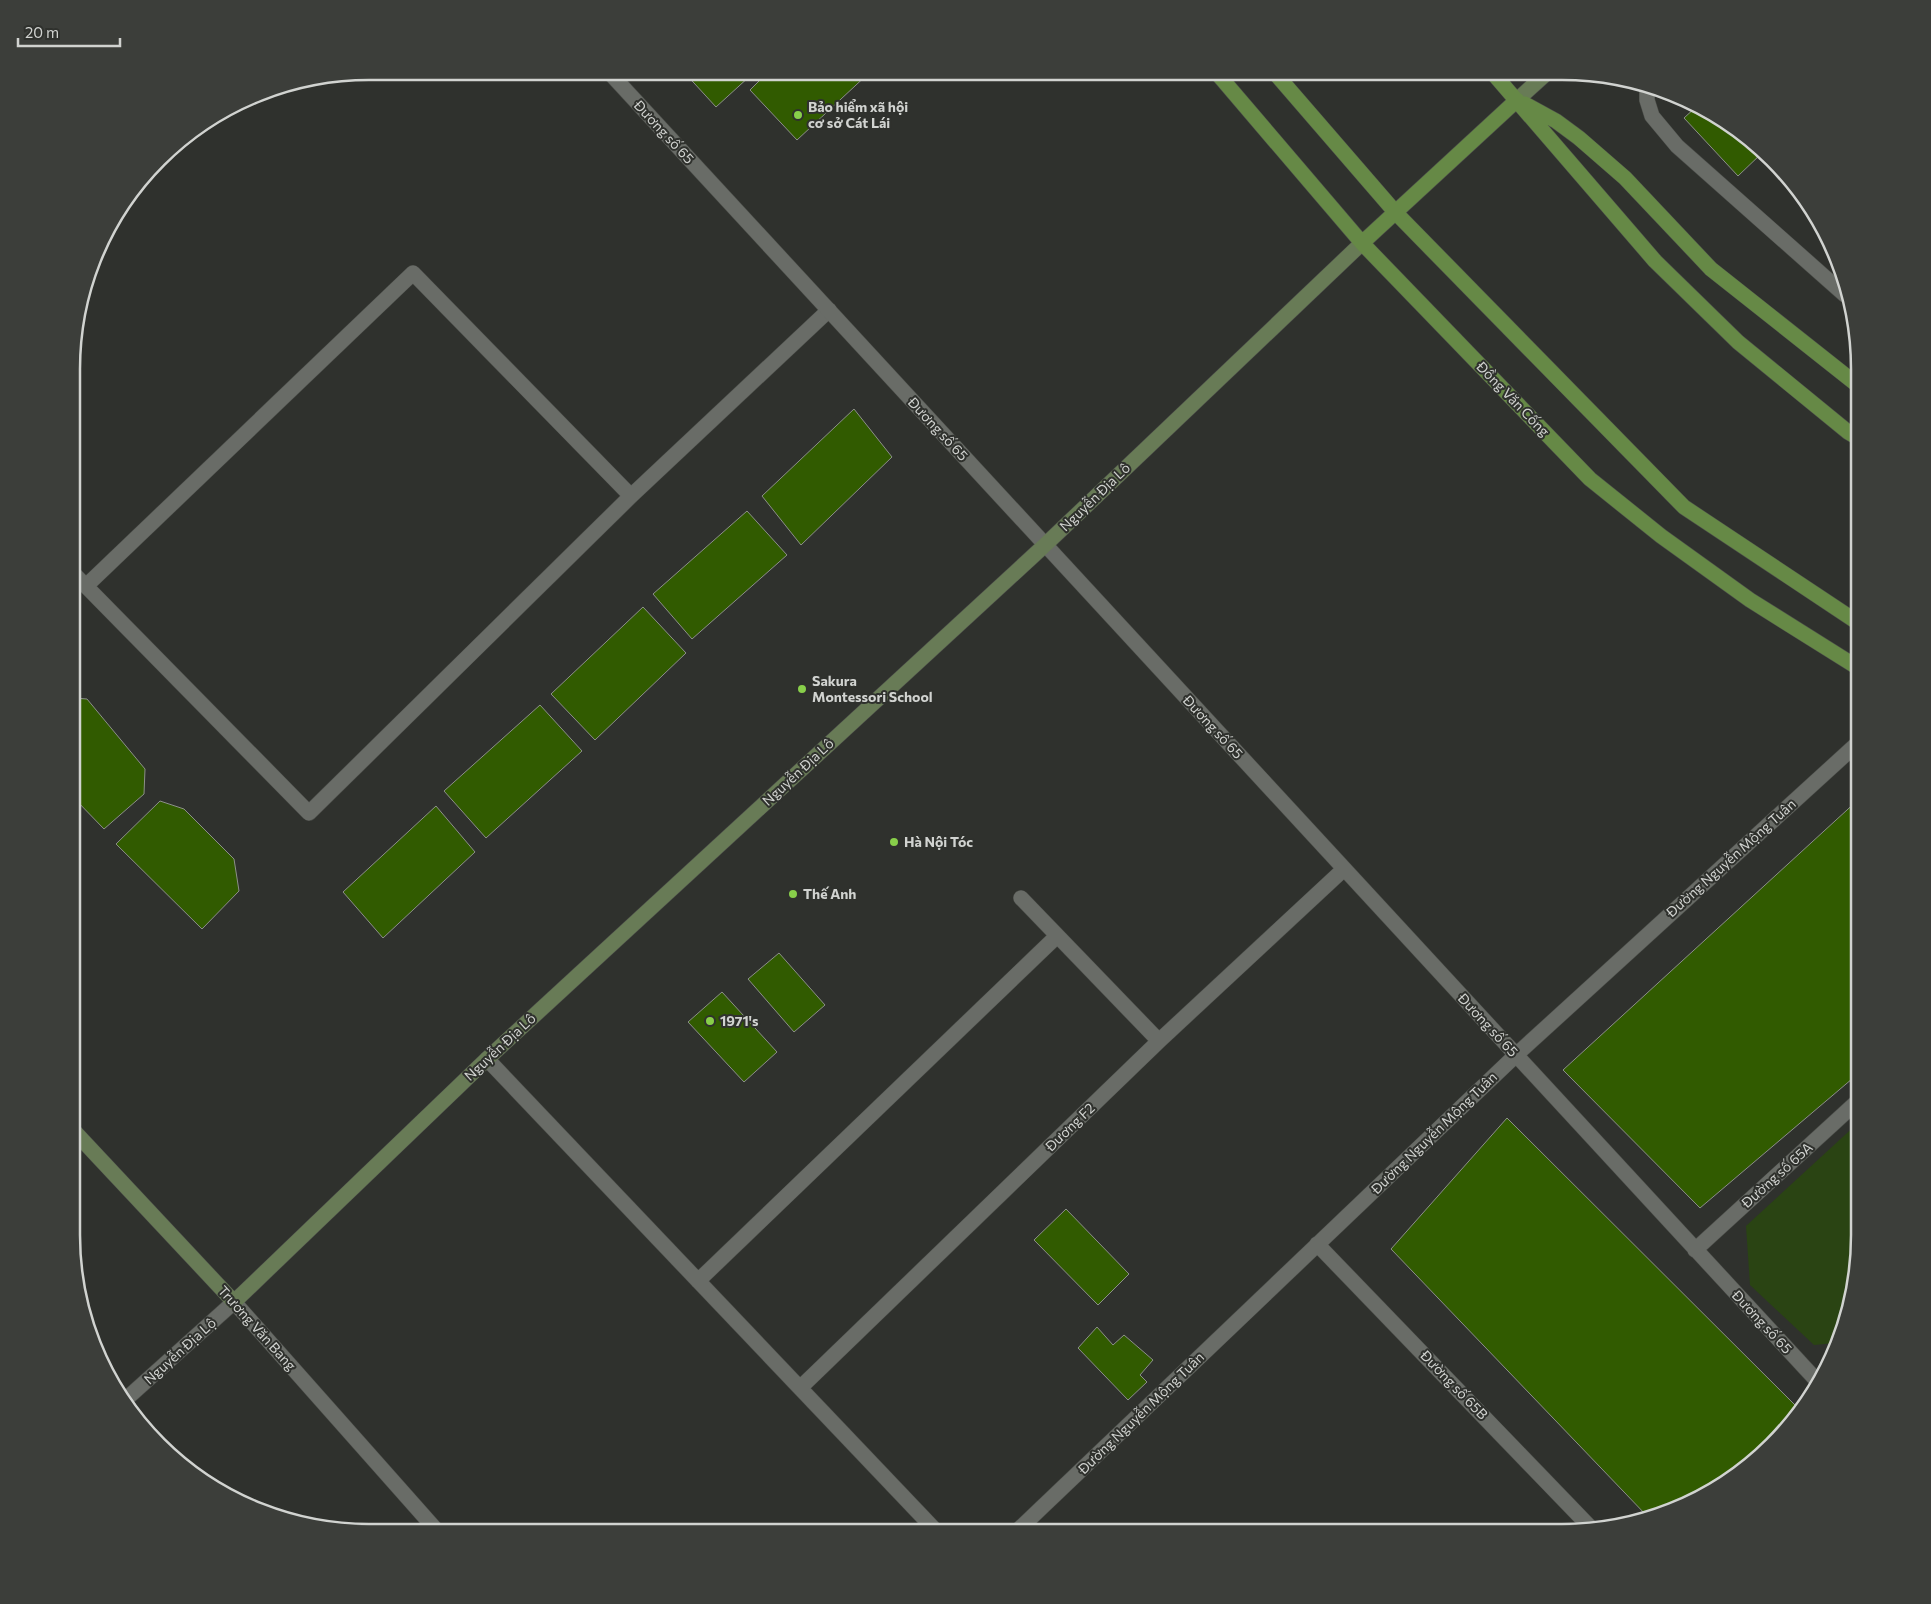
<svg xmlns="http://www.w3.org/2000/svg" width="1931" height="1604" viewBox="0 0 1931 1604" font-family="Commissioner,sans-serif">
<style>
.green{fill:#2a4413}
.building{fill:#315b00;stroke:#8c8f8a}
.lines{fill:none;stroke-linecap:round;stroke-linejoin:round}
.lane-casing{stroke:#4b4d49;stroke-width:16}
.street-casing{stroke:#4b4d49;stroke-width:16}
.secondary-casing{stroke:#4b4d49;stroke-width:16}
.primary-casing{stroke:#4b4d49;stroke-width:16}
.lane{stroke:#696c67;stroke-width:15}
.street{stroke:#696c67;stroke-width:15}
.secondary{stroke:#687b56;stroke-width:15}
.primary{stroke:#668946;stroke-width:15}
.poi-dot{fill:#88cf4a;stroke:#2f312d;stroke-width:2}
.labels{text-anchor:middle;stroke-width:4;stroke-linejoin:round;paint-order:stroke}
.poi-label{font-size:14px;font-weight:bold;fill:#d1d3d0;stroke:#2f312d;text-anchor:start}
.street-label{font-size:14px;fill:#d1d3d0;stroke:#2f312d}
.rim{fill:none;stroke:#d1d3d0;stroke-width:2.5}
</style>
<rect width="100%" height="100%" fill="#2f312d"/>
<path class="green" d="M1859,1122V1255L1835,1343L1814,1345L1750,1285L1746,1226Z"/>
<path class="building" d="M683,71H746L750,76L716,107Z
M769,71L870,72L797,140L750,90Z
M1696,107L1763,152L1738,176L1684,118Z
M854,409L892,457L801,545L762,496Z
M747,511L787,555L692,639L653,594Z
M643,607L686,653L595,740L551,694Z
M73,698L87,699L145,769L144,794L104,829L73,797Z
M540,705L582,751L486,838L444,791Z
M1859,799V1073L1700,1208L1563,1070Z
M160,801L184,809L234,859L239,891L202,929L116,844Z
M436,806L475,852L383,938L343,892Z
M779,953L825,1005L794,1032L748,979Z
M722,992L777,1052L744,1082L688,1022Z
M1507,1118L1799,1409L1773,1445L1676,1510L1647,1516L1391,1249Z
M1066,1209L1129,1274L1098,1305L1034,1240Z
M1097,1327L1113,1345L1124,1335L1153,1360L1140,1375L1147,1382L1128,1400L1078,1348Z"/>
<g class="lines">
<defs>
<path id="lane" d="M1647,87V100L1652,116L1677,146L1845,295
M73,573L309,813L631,496L829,310
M86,586L413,273L631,496"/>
<path id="street" d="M608,71L1818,1382
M1021,898L1159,1041
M487,1059L937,1532
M1317,1244L1590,1527
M1695,1250L1859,1100
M698,1281L1057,936
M800,1388L1159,1041L1344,869
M125,1400L234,1302L438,1532
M1016,1532L1516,1055L1859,742"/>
<path id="secondary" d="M1517,100L1548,72
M72,1129L234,1302L487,1059L1045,545L1362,243"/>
<path id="primary" d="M1216,72L1362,243L1590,479L1661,536L1750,600L1860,669
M1274,72L1396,213L1684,507L1860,624
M1492,72L1655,261L1738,342L1848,432L1860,439
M1525,104L1556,121L1579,138L1625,178L1711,269L1860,387
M1362,243L1517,100"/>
</defs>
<use href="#lane" class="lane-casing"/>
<use href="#street" class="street-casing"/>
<use href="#secondary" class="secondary-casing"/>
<use href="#primary" class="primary-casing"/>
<use href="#lane" class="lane"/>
<use href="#street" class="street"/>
<use href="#secondary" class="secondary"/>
<use href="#primary" class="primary"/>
</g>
<g class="poi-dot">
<circle cx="798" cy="115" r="5"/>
<circle cx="802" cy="689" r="5"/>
<circle cx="894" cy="842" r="5"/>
<circle cx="793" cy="894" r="5"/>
<circle cx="710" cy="1021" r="5"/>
</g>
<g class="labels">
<g class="poi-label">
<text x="808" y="112">Bảo hiểm xã hội<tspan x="808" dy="16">cơ sở Cát Lái</tspan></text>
<text x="812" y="686">Sakura<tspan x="812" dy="16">Montessori School</tspan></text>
<text x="904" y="847">Hà Nội Tóc</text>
<text x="803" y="899">Thế Anh</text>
<text x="720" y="1026">1971's</text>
</g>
<g class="street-label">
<text transform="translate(664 132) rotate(47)" y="5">Đương số 65</text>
<text transform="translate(1513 399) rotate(46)" y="5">Đồng Văn Cống</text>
<text transform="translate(938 429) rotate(47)" y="5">Đương số 65</text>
<text transform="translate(1095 497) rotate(-44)" y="5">Nguyễn Địa Lô</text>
<text transform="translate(1213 727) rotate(47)" y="5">Đương số 65</text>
<text transform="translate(798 772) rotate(-43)" y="5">Nguyễn Địa Lô</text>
<text transform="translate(1731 858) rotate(-42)" y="5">Đường Nguyễn Mộng Tuân</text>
<text transform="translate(1488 1025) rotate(47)" y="5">Đương số 65</text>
<text transform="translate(500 1047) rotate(-43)" y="5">Nguyễn Địa Lô</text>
<text transform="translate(1070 1127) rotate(-44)" y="5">Đương F2</text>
<text transform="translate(1434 1133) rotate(-44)" y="5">Đường Nguyễn Mộng Tuân</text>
<text transform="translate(1777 1175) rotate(-42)" y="5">Đường số 65A</text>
<text transform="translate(1762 1322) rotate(47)" y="5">Đương số 65</text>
<text transform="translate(257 1328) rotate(48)" y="5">Trương Văn Bang</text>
<text transform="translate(180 1351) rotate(-42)" y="5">Nguyễn Địa Lộ</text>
<text transform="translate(1454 1385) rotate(46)" y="5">Đường số 65B</text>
<text transform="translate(1141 1413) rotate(-44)" y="5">Đường Nguyễn Mộng Tuân</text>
</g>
</g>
<path d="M0 0H1931V1604H0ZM369 80H1562A289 289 0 0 1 1851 369V1235A289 289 0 0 1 1562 1524H369A289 289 0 0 1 80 1235V369A289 289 0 0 1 369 80Z" fill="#3c3e3a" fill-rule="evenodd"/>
<path class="rim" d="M369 80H1562A289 289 0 0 1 1851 369V1235A289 289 0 0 1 1562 1524H369A289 289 0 0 1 80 1235V369A289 289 0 0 1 369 80Z"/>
<path d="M18 38v8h102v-8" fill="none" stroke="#d1d3d0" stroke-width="2.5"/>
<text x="25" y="38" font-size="15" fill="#d1d3d0" stroke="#2f312d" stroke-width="4" paint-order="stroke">20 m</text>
</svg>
